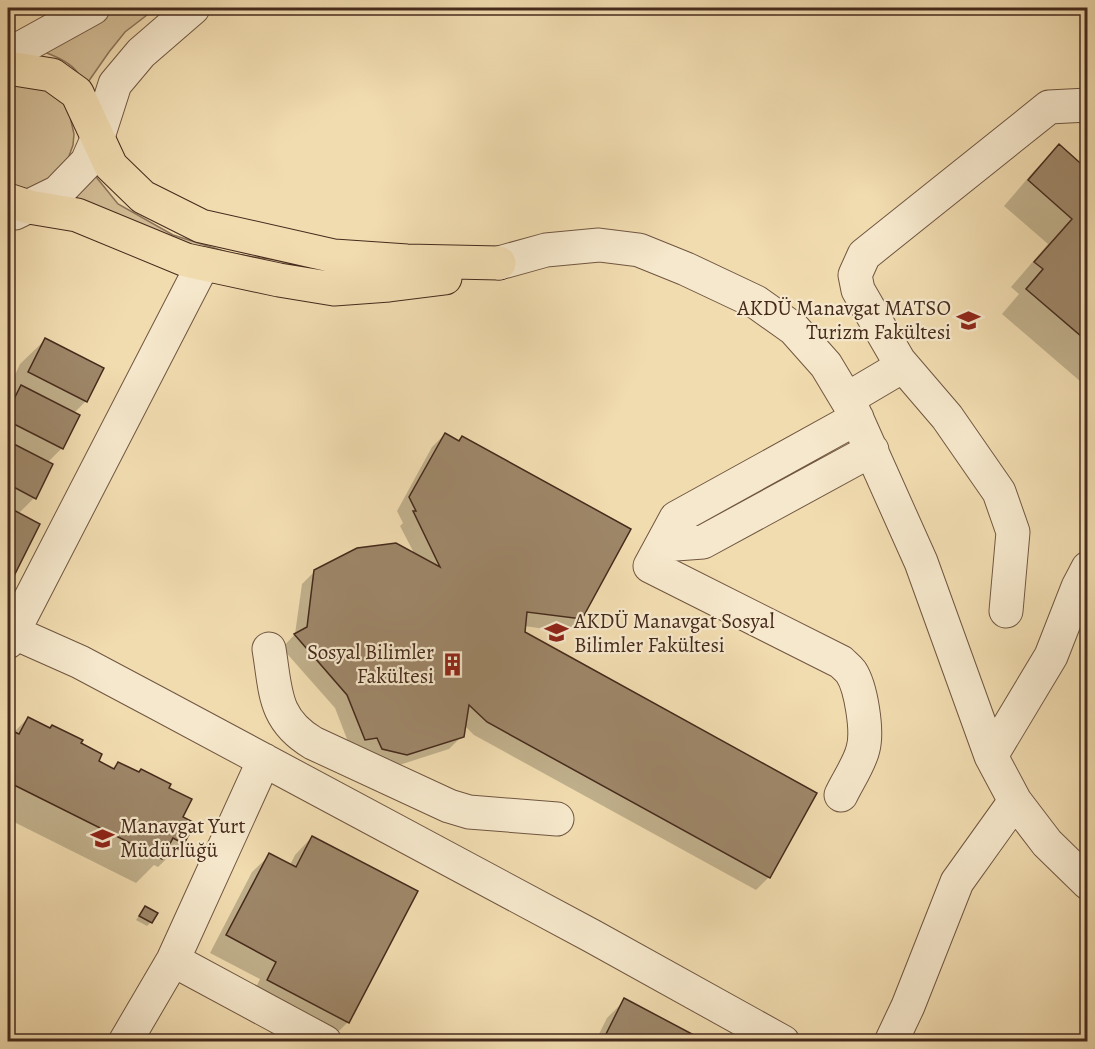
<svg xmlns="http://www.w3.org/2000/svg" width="1095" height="1049" viewBox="0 0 1095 1049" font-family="Alegreya,serif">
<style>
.green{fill:#d4be97;stroke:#8c745a;stroke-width:1.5}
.shadow{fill:#0003}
.building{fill:#9e8769;stroke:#452a1c;stroke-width:1.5}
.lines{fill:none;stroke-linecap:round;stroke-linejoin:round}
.minor-casing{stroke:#705641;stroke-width:35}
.major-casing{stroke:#452a1c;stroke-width:35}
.minor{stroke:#f6e8cc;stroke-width:33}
.major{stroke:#f1dcb0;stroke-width:33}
.labels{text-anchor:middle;stroke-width:4.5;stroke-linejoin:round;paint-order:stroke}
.poi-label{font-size:21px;fill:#452a1c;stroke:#f6e8cc;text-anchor:end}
</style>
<rect width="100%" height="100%" fill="#f1dcb0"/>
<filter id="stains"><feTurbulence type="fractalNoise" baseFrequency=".00333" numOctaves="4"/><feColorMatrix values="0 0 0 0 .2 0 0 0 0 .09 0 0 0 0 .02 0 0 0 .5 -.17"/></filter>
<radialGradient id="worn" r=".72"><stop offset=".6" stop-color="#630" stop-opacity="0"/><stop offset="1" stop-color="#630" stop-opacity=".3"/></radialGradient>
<path class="green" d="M118,8H156L125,32L109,52L86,85C82,81 80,77 77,72C69,61 53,55 41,51L93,17Z
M8,77H26L64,102L69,112L74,134L73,145L69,156L64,166L54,178L26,191H8Z
M90,163L97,178L118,204L173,235L230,253L260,258L334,263V273L226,261L60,202Z"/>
<path class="shadow" d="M1059,146L1088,172V388L1002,314L1019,294L1011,287L1048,244L1004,206L1034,171Z
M45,340L102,369L85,402L74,413L78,416L62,448L47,463L34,498L18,514L38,524L8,585V390L20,364Z
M445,434L458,442L462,438L580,618L567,632L524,626L523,633L769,877L756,890L474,735L464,725L462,736L449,749L393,767L352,752L335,708L282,648L295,634L302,584L315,571L415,555L400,526L403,523L397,511L432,447Z
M28,718L79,744L97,762L112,769L118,763L181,818L183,843L158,867L154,865L136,883L8,819V731L13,733Z
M312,837L348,1022L331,1039L251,998L260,979L210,953L252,872L270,855L290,865L295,855Z
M145,908L151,922L147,926L136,920L141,912Z
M625,1000L704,1042H595L607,1018Z"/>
<path class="building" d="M1059,144L1088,170V342L1026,289L1043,269L1034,262L1072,219L1028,180Z
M45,338L104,368L87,402L28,372Z
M21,385L80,415L63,449L8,421V411Z
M445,433L459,441L462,436L631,529L582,619L527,612L525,632L817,793L770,878L487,722L469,705L464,737L407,755L382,749L377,738L365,740L347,695L294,634L307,627L314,570L357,548L396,543L440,567L413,511H416L409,497Z
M8,441L53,464L36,499L8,484Z
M8,507L40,524L8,588Z
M28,717L50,728L52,725L83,740L81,743L102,754L99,761L114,769L118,762L139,772L141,769L171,784L169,788L192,799L183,817L195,823L184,844L173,838L162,859L8,782L9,755H8V729L19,734Z
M312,836L418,891L349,1023L267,980L276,962L226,935L269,853L296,867Z
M145,906L158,913L152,923L139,916Z
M624,998L707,1042H602Z"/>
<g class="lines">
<defs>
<path id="minor" d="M8,55L93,8
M15,213L58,192L87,162L98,137L115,84L141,53L193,8
M499,263L546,250L599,245L639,250L686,269L756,302L794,329L826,365L853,410L921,562L991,756L1015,801L1047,843L1088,883
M899,361L858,290L855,275L864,255L1049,107L1088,105
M847,399L891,373L899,361L947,417L999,492L1013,532L1006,611
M662,545L703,542L872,450
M8,630L80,662L159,704L592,936L783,1042
M8,642L203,264
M269,649C276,691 273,719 313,743L449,806L469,812L557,819
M991,756L1051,656L1078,587L1088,568
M841,795C847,782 860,763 863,749C868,731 861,687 851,672C848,668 844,665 841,662L650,566L676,518L857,418
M173,960L264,760
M125,1042L173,960L325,1042
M891,1042L908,1006L957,882L1015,801"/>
<path id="major" d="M8,68L52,75L77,93L111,166L143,197L201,226L334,256L407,261L499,263
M8,200L29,207L77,215L186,260L279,280L334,289L389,285L445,278"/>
</defs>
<use href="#minor" class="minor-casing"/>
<use href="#major" class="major-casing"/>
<use href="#minor" class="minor"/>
<use href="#major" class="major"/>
</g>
<defs>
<symbol id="university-bare" viewBox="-9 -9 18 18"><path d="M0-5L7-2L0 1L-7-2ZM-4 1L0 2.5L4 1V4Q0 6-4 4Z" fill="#8f2418" stroke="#f6e8cc" stroke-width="2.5" paint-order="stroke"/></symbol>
<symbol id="building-bare" viewBox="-9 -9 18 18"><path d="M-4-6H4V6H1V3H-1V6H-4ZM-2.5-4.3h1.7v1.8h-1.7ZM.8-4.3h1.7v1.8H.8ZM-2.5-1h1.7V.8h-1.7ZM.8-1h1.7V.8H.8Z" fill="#8f2418" stroke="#f6e8cc" stroke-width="2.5" paint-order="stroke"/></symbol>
<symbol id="school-bare" viewBox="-9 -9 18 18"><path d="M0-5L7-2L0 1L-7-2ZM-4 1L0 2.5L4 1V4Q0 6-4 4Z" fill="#8f2418" stroke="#f6e8cc" stroke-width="2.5" paint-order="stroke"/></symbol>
</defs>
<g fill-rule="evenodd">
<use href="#university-bare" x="952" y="304" width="33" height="33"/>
<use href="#university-bare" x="540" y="616" width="33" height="33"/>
<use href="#building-bare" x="436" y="648" width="33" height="33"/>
<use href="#school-bare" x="86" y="822" width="33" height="33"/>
</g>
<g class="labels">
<g class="poi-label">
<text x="951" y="315">AKDÜ Manavgat MATSO<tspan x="951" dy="24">Turizm Fakültesi</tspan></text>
<text x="574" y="628" text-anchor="start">AKDÜ Manavgat Sosyal<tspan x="574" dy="24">Bilimler Fakültesi</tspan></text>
<text x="434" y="659">Sosyal Bilimler<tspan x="434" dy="24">Fakültesi</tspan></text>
<text x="120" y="833" text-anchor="start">Manavgat Yurt<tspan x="120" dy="24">Müdürlüğü</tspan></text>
</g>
</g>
<rect width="1095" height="1049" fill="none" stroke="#f1dcb0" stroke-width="30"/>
<rect x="9" y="9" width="1077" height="1031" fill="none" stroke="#452a1c" stroke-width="3"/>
<rect x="15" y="15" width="1065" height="1019" fill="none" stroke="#452a1c" stroke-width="1.5"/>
<rect width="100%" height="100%" filter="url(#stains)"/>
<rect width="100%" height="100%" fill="url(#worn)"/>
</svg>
